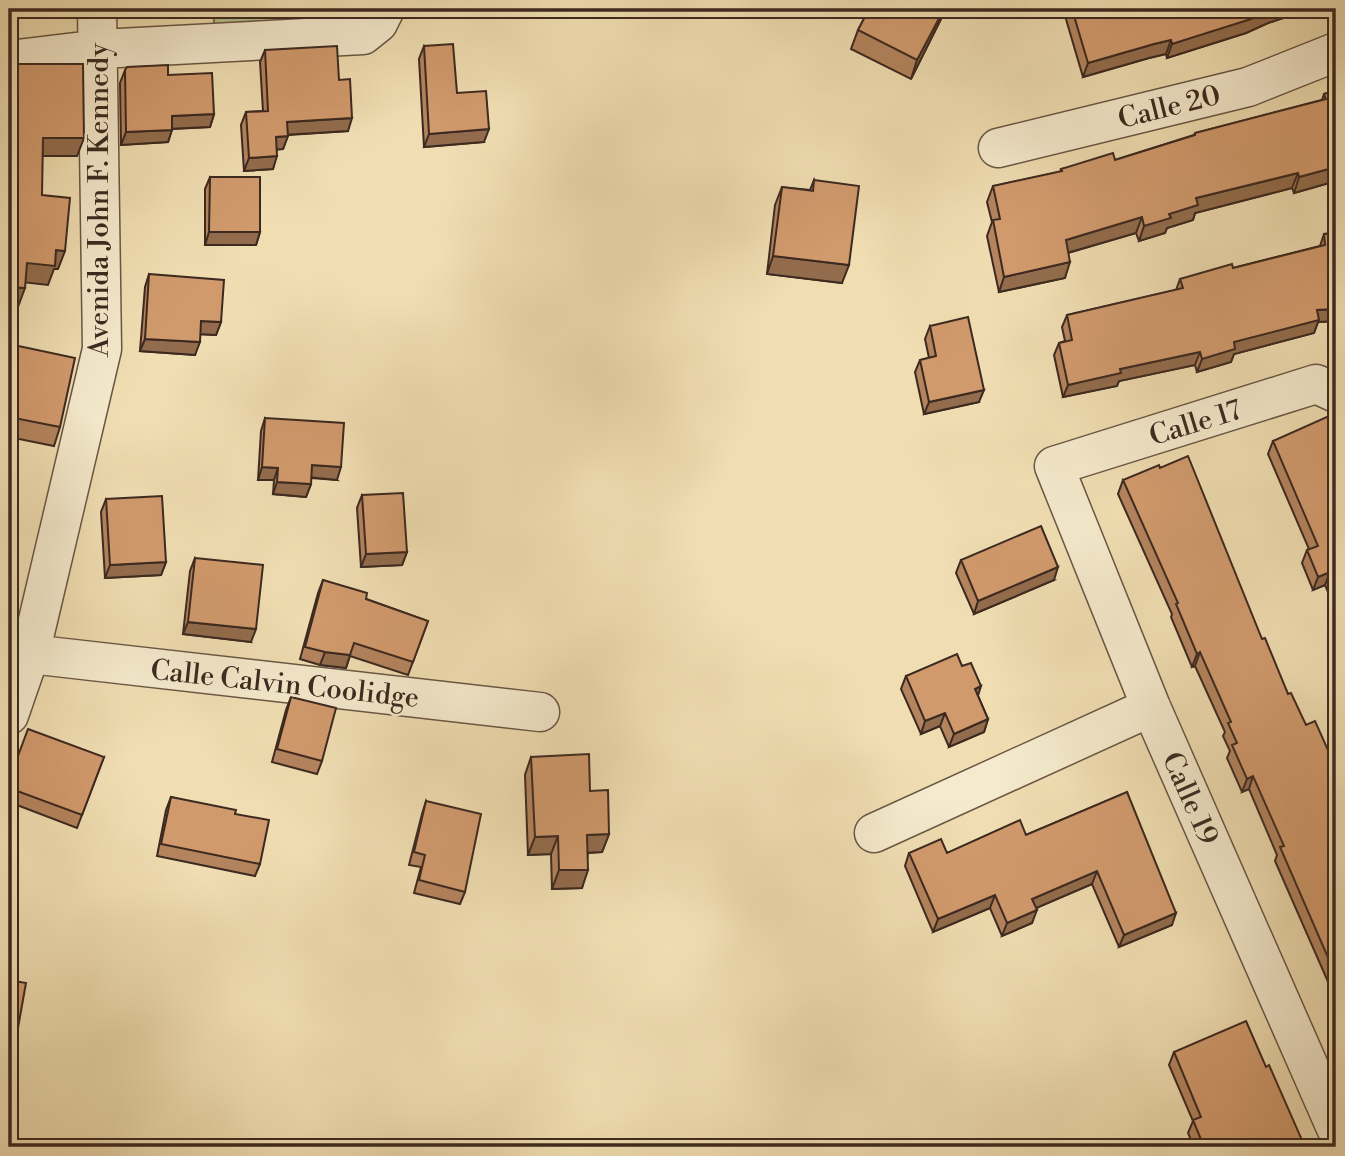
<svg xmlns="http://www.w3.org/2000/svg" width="1345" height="1156" viewBox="0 0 1345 1156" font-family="'Libre Bodoni',serif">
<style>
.green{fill:#b4c290;stroke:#787658;stroke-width:2}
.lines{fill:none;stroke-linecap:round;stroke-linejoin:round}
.minor-casing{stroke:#695644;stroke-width:41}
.minor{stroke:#f5eacd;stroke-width:38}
.wall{fill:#b4845e;stroke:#3c2920;stroke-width:2}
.shaded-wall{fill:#926c4c;stroke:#3c2920;stroke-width:2}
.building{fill:#d19a6d;stroke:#3c2920;stroke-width:2}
.labels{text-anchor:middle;stroke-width:5;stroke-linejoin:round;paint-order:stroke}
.street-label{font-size:28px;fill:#3c2920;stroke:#f5eacd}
</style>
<rect width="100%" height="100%" fill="#f0deb2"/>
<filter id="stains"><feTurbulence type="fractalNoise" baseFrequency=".00286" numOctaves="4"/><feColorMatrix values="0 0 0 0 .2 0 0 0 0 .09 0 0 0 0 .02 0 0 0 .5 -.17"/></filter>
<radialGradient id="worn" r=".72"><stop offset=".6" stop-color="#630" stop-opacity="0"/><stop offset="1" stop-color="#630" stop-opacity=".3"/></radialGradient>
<path class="green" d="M213,9H362L363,22L215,33Z"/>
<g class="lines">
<defs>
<path id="minor" d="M9,60L100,49L363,35L378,23L385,9
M998,148L1248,87L1336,52
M1336,393L1316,384L1054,466L1151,707L1336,1128
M30,654L540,712
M9,715L30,654L102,349L97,9
M874,833L1151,707"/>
</defs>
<use href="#minor" class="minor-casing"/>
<use href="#minor" class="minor"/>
</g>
<path class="wall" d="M869,9H946L911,79L851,49L858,30Z
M1063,9H1310L1268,23L1246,33L1167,58L1166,54L1149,58L1083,77Z
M424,46L484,142L424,147L419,59Z
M265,50L339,80L348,131L288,135L283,149H277L273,169L244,171L241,125L246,112L263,111L260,62Z
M125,70L168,75L214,114L210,127L172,129L168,142L121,145L120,83Z
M1336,90V181L1294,193L1292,188L1195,213L1193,220L1167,228L1165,233L1139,241L1136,233L1068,253L1065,278L999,292L987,236L992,222L987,202L993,186L1060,172L1061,169L1115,160L1194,135L1195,133L1322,100L1324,94Z
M210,177L260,232L256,245H205V189Z
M814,180L842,283L767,274L775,205L782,187L810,190Z
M1336,233V321L1318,322L1314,333L1234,354L1231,362L1197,372L1195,365L1119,381L1117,386L1063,397L1054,355L1059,343L1065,341L1062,327L1067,315L1176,290L1180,279L1233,268L1320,246L1324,234Z
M149,274L221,322L216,335L200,334L195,355L140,351L145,287Z
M930,326L979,402L924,414L915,372L920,360L929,358L925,339Z
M9,344L60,427L54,446L9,437Z
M265,418L337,480L311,478V484L306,497L273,494L274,480H258L261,431Z
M1336,432V610L1325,585L1313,590L1302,563L1307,550L1309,549L1268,454L1273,441Z
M1123,480L1262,639L1288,694L1306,725L1336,768V1000L1275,861L1277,855L1249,789L1242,792L1227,758L1230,751L1223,736L1225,732L1195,666L1192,667L1171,617L1172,614L1118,494Z
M362,495L407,552L402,565L361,567L357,508Z
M106,499L166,562L161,575L105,578L101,512Z
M195,558L251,642L183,634L190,571Z
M961,560L1054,580L974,614L956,573Z
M323,580L366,599L428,621L408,675L350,656L346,668L320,665L300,659L318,593Z
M962,666L978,696L988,719L984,732L949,747L940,726L921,734L901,689L906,676Z
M291,697L322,761L317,774L272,762L286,710Z
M104,757L77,828L9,802V780Z
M531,757L609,834L602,852L588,853L582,888L552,889L551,854L528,855L525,775Z
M1127,792L1172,925L1119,947L1092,884L1036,908L1032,923L1002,936L990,908L933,932L905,866L909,853H947L1026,835Z
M171,797L235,814L260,864L255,876L157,856L166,810Z
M426,801L465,892L460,904L414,893L421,867L409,865L422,814Z
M9,980L16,1039L11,1052L9,1051Z
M1174,1052L1266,1067L1305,1147H1194L1188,1133L1193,1121L1169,1065Z"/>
<path class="shaded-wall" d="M944,9H946L911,79L917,60Z
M1273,9H1310L1268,23L1246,33L1167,58L1172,44Z
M1171,40L1166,54L1149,58L1083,77L1088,63L1154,44Z
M214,114L210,127L167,129L172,116Z
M352,118L348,131L283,135L287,122Z
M489,129L484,142L424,147L429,134Z
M172,130L168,142L121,145L126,132Z
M288,136L283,149L272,150L276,137Z
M43,138H84L77,156H36Z
M277,156L273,169L244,171L249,158Z
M1336,167V181L1294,193L1299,177Z
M1298,173L1292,188L1195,213L1193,220L1167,228L1165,233L1139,241L1144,226L1169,214L1196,198Z
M1142,217L1136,233L1060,255L1066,240Z
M209,232H260L256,245H205Z
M56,250L65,251L58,269H54L48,285L21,282L27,263Z
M773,256L849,265L842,283L767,274Z
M1070,262L1065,278L999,292L1004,277Z
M9,287L25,288L18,307L9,306Z
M1336,309V321L1318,322L1314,333L1234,354L1231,362L1197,372L1202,359L1234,342L1317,310Z
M201,321L221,322L216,335L196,334Z
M145,339L200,342L195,355L140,351Z
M1200,352L1195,365L1119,381L1117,386L1063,397L1068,385L1120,369Z
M984,390L979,402L924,414L929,402Z
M312,465L341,467L337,480L307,477Z
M262,467L278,468L274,480H258Z
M277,482L311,484L306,497L273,494Z
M407,552L402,565L361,567L366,554Z
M166,562L161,575L105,578L110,565Z
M1058,567L1054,580L974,614L978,601Z
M1330,572L1325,585L1313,590L1318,577Z
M188,622L256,629L251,642L183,634Z
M325,652L350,655L346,668L320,665Z
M1200,652L1195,666L1192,667L1197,654Z
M981,686L977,699L975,689Z
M945,713L940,726L921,734L925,721Z
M988,719L984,732L949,747L954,734Z
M1253,776L1249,789L1242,792L1247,779Z
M609,834L602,852L580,853L587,835Z
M558,836L551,854L528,855L535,837Z
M559,870H588L582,888L552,889Z
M1097,871L1092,884L1027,912L1032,899Z
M995,895L990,908L933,932L938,919Z
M1037,910L1032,923L1002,936L1007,923Z
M1176,913L1172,925L1119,947L1124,935Z"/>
<path class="building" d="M869,9H944L917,60L858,30Z
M1072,9H1273L1251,19L1172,44L1171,40L1154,44L1088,63Z
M453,44L457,93L486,91L489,129L429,134L424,46Z
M337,46L339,80L350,79L352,118L287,122L288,136L276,137L277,156L249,158L246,112L268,111L265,50Z
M9,64H83L84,138H43L42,195L70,198L65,251L56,250L55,266L27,263L25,288L9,287Z
M168,65V75L212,73L214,114L172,116V130L126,132L125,70L127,67Z
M1336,90V167L1299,177L1298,173L1196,198L1198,205L1169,214L1171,218L1144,226L1142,217L1066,240L1070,262L1004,277L993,220L1000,219L993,186L1062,171L1061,169L1113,153L1115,160L1195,135V133L1326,99L1324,94Z
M210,177H260V232H209Z
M814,180L859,186L849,265L773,256L782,187L813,191Z
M1336,233V309L1317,310L1319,320L1234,342L1235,349L1202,359L1200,352L1120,369L1121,373L1068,385L1059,343L1072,340L1067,315L1183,288L1180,279L1232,264L1233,268L1325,245L1324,234Z
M149,274L224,280L221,322L201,321L200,342L145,339Z
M968,317L984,390L929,402L920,360L936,356L930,326Z
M9,344L75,358L60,427L9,417Z
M1329,416L1336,432V587L1330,572L1318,577L1307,550L1318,546L1273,441Z
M265,418L344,423L341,467L312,465L311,484L277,482L278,468L262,467Z
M1188,456L1262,639L1265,638L1288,694L1291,693L1306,725L1315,721L1336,768V976L1280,847L1284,846L1253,776L1247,779L1232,745L1237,743L1228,723L1231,722L1200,652L1197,654L1176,604L1178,603L1123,480L1159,465L1160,468Z
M403,493L407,552L366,554L362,495Z
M162,496L166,562L110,565L106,499Z
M1041,526L1058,567L978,601L961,560Z
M195,558L263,565L256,629L188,622Z
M323,580L367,593L366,599L428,621L413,662L354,643L350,655L325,652L305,647Z
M957,654L962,666L971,663L981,686L975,689L988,719L954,734L945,713L925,721L906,676Z
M291,697L336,708L322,761L277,749Z
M28,729L104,757L82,815L9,788V780Z
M589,754L590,791L608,790L609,834L587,835L588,870H559L558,836L535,837L531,757Z
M1127,792L1176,913L1124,935L1097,871L1032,899L1037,910L1007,923L995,895L938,919L909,853L941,839L947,853L1020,820L1026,835Z
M171,797L236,810L235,814L269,820L260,864L161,844Z
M426,801L481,814L465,892L419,880L425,855L414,852Z
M9,980L26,983L16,1039L9,1038Z
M1246,1021L1266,1067L1269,1065L1305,1147H1204L1193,1120L1201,1117L1174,1052Z"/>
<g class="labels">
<g class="street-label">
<text transform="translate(1169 106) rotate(-14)" y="10">Calle 20</text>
<text transform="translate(98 200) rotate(-90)" y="10">Avenida John F. Kennedy</text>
<text transform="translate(1195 422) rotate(-17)" y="10">Calle 17</text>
<text transform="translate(285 683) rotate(6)" y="10">Calle Calvin Coolidge</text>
<text transform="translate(1191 798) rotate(66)" y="10">Calle 19</text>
</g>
</g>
<rect width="1345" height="1156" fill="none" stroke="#f0deb2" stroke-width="35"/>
<rect x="10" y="10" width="1324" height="1135" fill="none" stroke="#3c2920" stroke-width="3.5"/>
<rect x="18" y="18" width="1310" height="1121" fill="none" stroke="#3c2920" stroke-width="2"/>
<rect width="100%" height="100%" filter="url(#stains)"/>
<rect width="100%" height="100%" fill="url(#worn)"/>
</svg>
